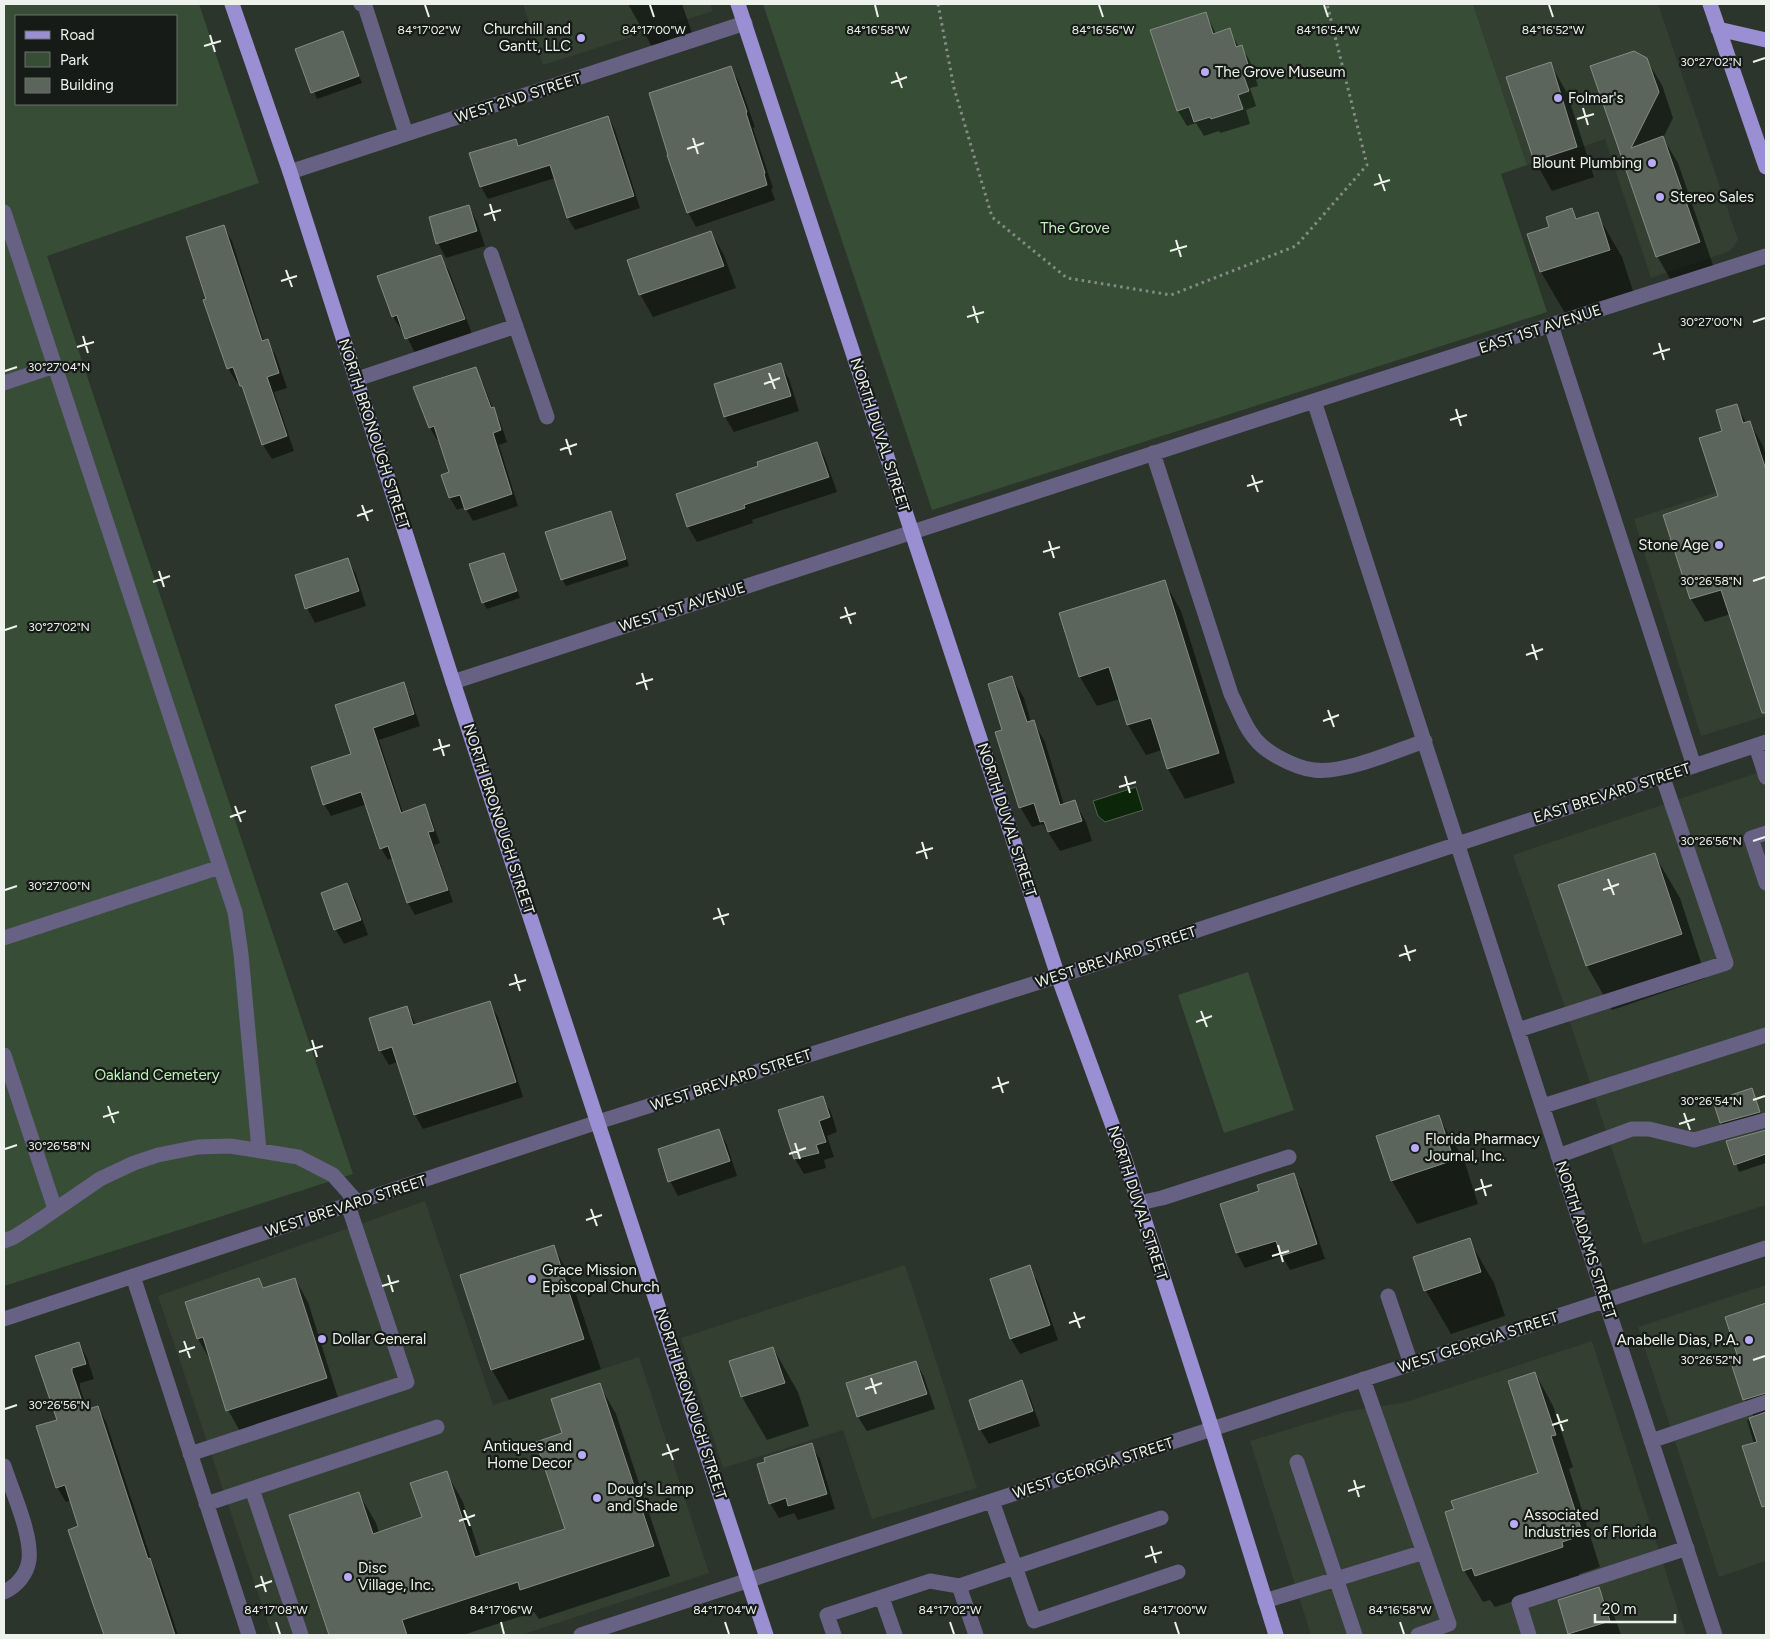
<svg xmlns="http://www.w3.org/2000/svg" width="1770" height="1639" viewBox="0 0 1770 1639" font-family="Figtree,sans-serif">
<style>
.built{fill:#323f31}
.green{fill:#374d35;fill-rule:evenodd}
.water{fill:#0c260a;stroke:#50634e}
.shadow{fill:#0007}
.building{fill:#5c655b;stroke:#848d83}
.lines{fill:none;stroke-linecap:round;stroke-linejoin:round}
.path{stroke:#858c85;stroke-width:3;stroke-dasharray:2.5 4;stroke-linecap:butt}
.minor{stroke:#676184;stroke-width:15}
.major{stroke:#9b8fd4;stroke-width:15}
.ticks{fill:none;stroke:#edf2ed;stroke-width:2}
.poi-dot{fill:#b8abf7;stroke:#171b17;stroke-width:2}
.labels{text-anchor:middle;stroke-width:4.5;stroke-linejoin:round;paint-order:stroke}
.poi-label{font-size:15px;fill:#edf2ed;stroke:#171b17;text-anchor:start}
.street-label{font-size:15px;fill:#edf2ed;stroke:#171b17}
.park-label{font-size:15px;fill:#c0f2bb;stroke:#171b17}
.ticks-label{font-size:12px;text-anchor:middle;fill:#edf2ed;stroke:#171b17;stroke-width:4.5;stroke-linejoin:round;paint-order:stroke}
</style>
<rect width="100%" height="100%" fill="#2c352c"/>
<path class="built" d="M523,4H710L713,11L543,65Z
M1473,4H1658L1738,240L1730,251L1651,278L1605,139L1527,165Z
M1766,476V716L1701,736L1634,519Z
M1766,770V1205L1643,1244L1581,1055L1513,855Z
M425,1201L493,1405L639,1357L709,1573L521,1635H272L158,1296Z
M905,1265L977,1488L872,1519L843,1430L723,1468L681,1338Z
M1766,1285V1561L1719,1577L1638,1327Z
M1592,1341L1686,1635H1311L1250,1441L1345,1412L1406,1402Z"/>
<path class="green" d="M4,4H199L259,183L47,256L353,1174L4,1286ZM16,16H176V104H16Z
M763,4H1473L1527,165L1501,174L1547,312L932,510Z
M1248,972L1294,1110L1224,1133L1178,995Z"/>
<path class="water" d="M1136,787L1143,810L1105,822L1098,816L1093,801Z"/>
<path class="shadow" d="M628,4H682L694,39L655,52Z
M1206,13L1216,34L1229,30L1239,47L1241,46L1250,61L1258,86L1250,88L1256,106L1246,110L1250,124L1220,133L1219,131L1204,136L1196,123L1187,126L1178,111L1152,31Z
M342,33L362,83L317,99L297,49Z
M1646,59L1662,85L1673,118L1663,138L1678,163L1714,268L1672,282L1657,256L1592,66Z
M1550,63L1567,93L1594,177L1552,191L1535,161Z
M730,67L739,82L755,127L753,128L773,188L771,189L775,200L696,227L688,212Z
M608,117L615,130L640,208L575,230L568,218L555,178L488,199L481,187L471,154L515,140L519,147Z
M469,207L477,222L485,246L446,258L438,243Z
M1572,210L1578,220L1597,214L1622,257L1634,294L1566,315L1541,272L1529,235L1551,228Z
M223,226L232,241L264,342L267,341L276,356L287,388L274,392L294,451L272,459L263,445L247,395L240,382L237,383L228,368L208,299Z
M711,232L724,255L736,288L653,317L640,294Z
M440,257L449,271L472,334L415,353L404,331H402L393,317L378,277Z
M780,364L789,379L799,411L734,432L725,417L715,385Z
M475,369L482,381L493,409L500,421L507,442L499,445L518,506L473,521L465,507L457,510L450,498L443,475L450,473L439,439L437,440L430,428Z
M1736,405L1747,424L1750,423L1763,446L1766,455V714L1760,702L1731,614L1705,622L1691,599L1664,515L1720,497L1724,431Z
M817,444L825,458L837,492L752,520L753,523L697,542L688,527L677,494L760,466Z
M611,512L615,519L629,566L566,586L562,579Z
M504,554L508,561L520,598L487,609L483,602Z
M347,560L356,574L366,606L315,623L307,608Z
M1164,581L1181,611L1235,783L1185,799L1168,769L1162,750L1146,755L1128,725L1120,699L1097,706L1080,677Z
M1012,678L1024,698L1031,722L1033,721L1045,742L1064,805L1074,801L1086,822L1092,841L1060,851L1043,824L1032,827L1020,807L1003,731Z
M403,684L410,696L420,726L379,740L403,813L425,806L431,818L440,843L434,845L453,902L415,915L408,903L393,858L388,860L381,848L367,804L331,816L324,804L353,755Z
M1654,854L1680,898L1706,978L1612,1010L1587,966L1560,886Z
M347,885L355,899L368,935L344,944L336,930L322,893Z
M489,1002L498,1017L523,1097L423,1129L415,1115L398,1062L389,1065L380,1050L407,1008L416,1025Z
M1751,1090L1763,1119L1725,1130L1721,1123Z
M822,1097L831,1112L837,1132L827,1136L834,1157L824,1160L826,1168L804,1174L795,1159Z
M1438,1116L1464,1160L1478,1204L1417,1224L1392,1181L1377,1136Z
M718,1130L727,1145L737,1176L678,1196L670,1181Z
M1765,1131L1766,1163L1739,1172L1728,1142Z
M1293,1175L1302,1190L1325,1259L1290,1270L1282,1256L1245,1268L1237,1253L1221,1204L1261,1192Z
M1469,1240L1494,1283L1505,1316L1451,1334L1426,1291L1414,1258Z
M553,1246L570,1276L601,1369L509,1400L492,1370L461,1276Z
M1029,1267L1038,1282L1058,1340L1020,1354L1011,1339L992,1279Z
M295,1279L308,1302L339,1401L241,1433L228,1410L211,1361L198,1339L187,1303L259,1280L264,1289Z
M1766,1305V1500L1754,1478V1444L1747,1420L1754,1417L1744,1399L1741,1365L1726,1318Z
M79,1343L87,1358L94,1379L80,1383V1388L88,1411L98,1407L106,1422L153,1565L158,1575L178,1635H105L70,1530L80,1527L71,1500L66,1502L57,1487L58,1421L36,1357Z
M773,1348L798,1392L809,1426L767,1440L742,1397Z
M916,1362L924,1377L935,1409L867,1431L858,1417L848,1384Z
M1535,1373L1553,1406L1573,1467L1569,1469L1600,1567L1579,1574L1581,1580L1495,1607L1490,1600L1483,1602L1464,1570L1539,1474Z
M1021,1382L1030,1397L1040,1426L989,1444L980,1429Z
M599,1384L616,1414L670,1576L539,1619L534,1612L463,1635H330L290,1516L359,1494L376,1523L379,1533L423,1518L446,1472L463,1502L481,1557L567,1530L564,1434Z
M811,1445L820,1459L835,1509L798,1520L794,1513L779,1518L770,1503Z
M1598,1588L1615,1618L1621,1635H1571L1570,1633Z"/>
<path class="building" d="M1206,12L1213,34L1230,28L1236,47L1242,45L1250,71L1243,74L1249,91L1238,95L1243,109L1211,119L1210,117L1194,122L1189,107L1177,111L1150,30Z
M343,31L359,76L311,93L295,49Z
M1634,51L1647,58L1659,92L1631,148L1663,136L1700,242L1656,257L1590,66Z
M1551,62L1577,147L1534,161L1506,77Z
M731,66L747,112L746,113L765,173L764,174L767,185L687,213L667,155H668L649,93Z
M608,116L634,196L567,218L550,165L480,187L469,153L516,139L518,146Z
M469,205L477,231L436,244L429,217Z
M1572,208L1576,219L1598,212L1610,250L1540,272L1527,234L1549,227L1546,217Z
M224,225L262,341L268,339L279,373L267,377L287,436L262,445L242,386H240L233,367L227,369L203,300L206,299L186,237Z
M711,231L724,266L639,295L627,260Z
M441,255L465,319L405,339L397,315L392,317L377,276Z
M781,363L791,396L724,417L714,384Z
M476,367L491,408L494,407L501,430L493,433L512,494L465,510L460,495L449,498L441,475L449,472L434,426L429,428L413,387Z
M1737,404L1743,423L1750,421L1766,470V713H1762L1721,590L1690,599L1663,515L1718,496L1699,438L1722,431L1716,410Z
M817,442L829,477L744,505L745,508L687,527L676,494L758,466L757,462Z
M611,511L626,559L561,580L545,532Z
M504,553L517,591L482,603L469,564Z
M348,558L359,591L305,609L295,575Z
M1165,580L1219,753L1167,769L1151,718L1127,725L1109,667L1079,677L1059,613Z
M1012,676L1027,722L1034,720L1060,805L1075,800L1082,821L1048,832L1044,821L1040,822L1034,803L1019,808L995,732L1002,730L988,684Z
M404,682L414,714L373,728L401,813L425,804L434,831L428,832L448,890L407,903L388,846L380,849L361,792L323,805L311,767L351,754L335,705Z
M1655,853L1682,934L1586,966L1558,885Z
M347,883L361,920L334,930L321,893Z
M490,1001L516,1082L414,1115L392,1047L379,1051L369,1018L407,1006L413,1025Z
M1752,1088L1760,1112L1720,1123L1713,1101Z
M823,1096L830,1117L819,1121L826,1142L816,1145L819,1153L794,1159L778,1110Z
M1439,1115L1454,1160L1391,1181L1376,1136Z
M719,1129L730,1161L668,1182L658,1149Z
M1766,1130V1154L1734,1165L1726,1141Z
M1294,1173L1317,1244L1281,1256L1276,1241L1236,1253L1220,1204L1259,1191L1257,1185Z
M1470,1238L1481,1272L1424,1291L1413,1257Z
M554,1245L584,1339L491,1370L460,1275Z
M1030,1265L1050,1325L1010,1339L990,1279Z
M259,1278L263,1288L295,1278L327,1378L226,1411L203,1337L197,1339L185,1302Z
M1766,1303V1393L1743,1400L1732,1366L1740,1364L1725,1317Z
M79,1342L86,1364L72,1368V1372L85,1410L98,1406L148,1559L150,1558L175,1635H104L93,1604L68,1530L78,1526L65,1485L56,1488L36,1426L57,1420L35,1356Z
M773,1347L785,1383L741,1397L729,1361Z
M916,1361L927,1394L857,1417L846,1383Z
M1535,1372L1556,1435L1551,1436L1583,1535L1562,1542L1563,1547L1475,1576L1472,1568L1463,1571L1445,1512L1454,1509L1451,1501L1538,1473L1508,1381Z
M1022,1380L1033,1411L979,1430L969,1400Z
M600,1383L654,1546L520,1590L518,1582L402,1620L407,1635H329L289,1515L359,1492L373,1534L422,1517L410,1483L447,1471L475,1557L565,1529L536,1442L562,1433L551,1399Z
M1766,1412V1506L1762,1507L1742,1446L1757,1442L1749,1418Z
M812,1443L827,1494L788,1506L786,1498L769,1504L757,1464L765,1462L764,1458Z
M1599,1587L1610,1621L1568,1634L1558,1600Z"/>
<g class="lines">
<path class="path" d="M938,4L954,88L992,217L1067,278L1171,295L1296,246L1367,165L1327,4"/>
<path class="minor" d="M361,4L365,6L406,134
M290,172L745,23
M4,212L235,912L241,954L259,1150
M491,254L547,417
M1551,325L1694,766
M357,379L516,326
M4,383L55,366
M1314,401L1605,1300L1715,1635
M1153,453L1231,694C1239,710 1245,728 1257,741C1263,748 1271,753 1278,757C1289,763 1302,769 1314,770C1344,774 1395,751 1425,741
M453,682L1314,401L1766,256
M1756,746L1766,777
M1766,833L1751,838L1766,883
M4,938L220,867
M1518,1030L1726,963L1663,778
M4,1055L55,1209
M1543,1106L1766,1035
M1558,1156L1632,1129H1649L1694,1140L1766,1120
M1139,1203L1162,1198L1289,1157
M4,1241L14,1237L36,1223L100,1179L134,1163L158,1155L198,1147L230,1146L298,1157L333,1175L357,1202
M133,1276L249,1635
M1388,1296L1411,1364
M4,1319L598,1122L1083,968L1766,742
M1363,1379L1449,1624L1418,1635
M1651,1441L1766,1402
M190,1454L407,1382L348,1205
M1297,1462L1355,1635
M4,1466C12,1491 32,1534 29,1560C27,1574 17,1586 4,1592
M252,1489L301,1635
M992,1501L1034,1621L1178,1572
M206,1504L437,1427
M959,1586L976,1635
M882,1598L895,1635
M1265,1601L1424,1552
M581,1635L1766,1248
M834,1635L827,1615L930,1581L959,1586L1161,1518
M1529,1635L1519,1603L1687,1548"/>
<path class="major" d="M232,4L290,172L453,682L766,1635
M738,4L1058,976L1124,1157L1212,1429L1276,1635
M1710,4L1766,167
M1718,29L1766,40"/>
</g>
<path class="ticks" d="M425,5L429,17M650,5L654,17M875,5L878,17M1099,5L1103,17M1324,5L1328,17M1549,5L1553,17M210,35L215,52M204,46L221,41M1753,62L1765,58M896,72L902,88M891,83L907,77M1583,108L1588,125M1577,119L1594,114M693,138L698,154M687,149L704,143M1379,174L1385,191M1374,185L1390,180M490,204L495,221M484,215L501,210M1176,240L1181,257M1170,251L1187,246M286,270L292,287M281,281L297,276M973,306L978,323M967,317L984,312M1753,322L1765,318M83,336L88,353M1659,343L1664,360M77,347L94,342M1653,354L1670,349M5,371L17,367M769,373L775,389M764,384L780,378M1456,409L1461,426M1450,420L1467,415M566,439L571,455M560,450L577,444M1252,475L1258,492M1247,486L1263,481M362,505L368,521M357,516L373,510M1049,541L1054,558M1043,552L1060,547M159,571L164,587M1753,581L1765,577M153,582L170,576M845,607L851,624M840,618L856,613M5,630L17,626M1532,644L1537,660M1526,655L1543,649M642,673L647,690M636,684L653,679M1328,710L1334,727M1323,721L1339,715M439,739L444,756M433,750L450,745M1125,776L1130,793M1119,787L1136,782M235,806L241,822M230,817L246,811M1753,841L1765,837M922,842L927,859M916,853L933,848M1608,879L1614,895M5,890L17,886M1603,890L1619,884M718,908L724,925M713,919L729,914M1405,945L1410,961M1399,956L1416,950M515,974L520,991M509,985L526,980M1201,1011L1207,1027M1196,1022L1212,1016M312,1040L317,1057M306,1051L323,1046M998,1077L1003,1093M992,1088L1009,1082M1753,1100L1765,1096M108,1106L114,1123M1684,1113L1690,1130M103,1117L119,1112M1679,1124L1695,1119M795,1143L800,1159M5,1149L17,1145M789,1154L806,1148M1481,1179L1486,1196M1475,1190L1492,1185M591,1209L597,1226M586,1220L602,1215M1278,1245L1283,1262M1272,1256L1289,1251M388,1275L393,1292M382,1286L399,1281M1074,1312L1080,1328M1069,1323L1085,1317M184,1341L190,1358M179,1352L195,1347M1753,1360L1765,1356M871,1378L876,1394M865,1389L882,1383M5,1409L17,1405M1557,1414L1563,1431M1552,1425L1568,1420M667,1444L673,1460M662,1455L679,1449M1354,1480L1359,1497M1348,1491L1365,1486M464,1510L470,1526M459,1521L475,1515M1151,1546L1156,1563M1145,1557L1162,1552M261,1576L266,1592M255,1587L272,1581M276,1622L280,1634M501,1622L504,1634M725,1622L729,1634M950,1622L954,1634M1175,1622L1179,1634M1400,1622L1404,1634"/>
<g class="poi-dot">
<circle cx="581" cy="38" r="5"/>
<circle cx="1205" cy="72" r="5"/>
<circle cx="1558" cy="98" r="5"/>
<circle cx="1652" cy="163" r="5"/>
<circle cx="1660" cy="197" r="5"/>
<circle cx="1719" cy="545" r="5"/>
<circle cx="1415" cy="1148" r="5"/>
<circle cx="532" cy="1279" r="5"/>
<circle cx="322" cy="1339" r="5"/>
<circle cx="1749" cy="1340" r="5"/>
<circle cx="582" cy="1455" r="5"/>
<circle cx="597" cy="1498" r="5"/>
<circle cx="1514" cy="1524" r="5"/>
<circle cx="348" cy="1577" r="5"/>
</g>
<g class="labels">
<g class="poi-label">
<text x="571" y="34" text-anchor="end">Churchill and<tspan x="571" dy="17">Gantt, LLC</tspan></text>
<text x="1215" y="77">The Grove Museum</text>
<text x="1568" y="103">Folmar's</text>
<text x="1642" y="168" text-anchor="end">Blount Plumbing</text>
<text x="1670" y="202">Stereo Sales</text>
<text x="1709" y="550" text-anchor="end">Stone Age</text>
<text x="1425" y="1144">Florida Pharmacy<tspan x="1425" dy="17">Journal, Inc.</tspan></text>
<text x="542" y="1275">Grace Mission<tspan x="542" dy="17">Episcopal Church</tspan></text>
<text x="332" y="1344">Dollar General</text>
<text x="1739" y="1345" text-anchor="end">Anabelle Dias, P.A.</text>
<text x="572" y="1451" text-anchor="end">Antiques and<tspan x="572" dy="17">Home Decor</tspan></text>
<text x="607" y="1494">Doug's Lamp<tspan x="607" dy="17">and Shade</tspan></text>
<text x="1524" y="1520">Associated<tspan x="1524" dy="17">Industries of Florida</tspan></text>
<text x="358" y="1573">Disc<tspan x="358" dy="17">Village, Inc.</tspan></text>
</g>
<g class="street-label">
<text transform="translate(518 98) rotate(-18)" y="5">WEST 2ND STREET</text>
<text transform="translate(1540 329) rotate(-18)" y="5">EAST 1ST AVENUE</text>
<text transform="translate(374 434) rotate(72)" y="5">NORTH BRONOUGH STREET</text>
<text transform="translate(880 435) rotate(72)" y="5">NORTH DUVAL STREET</text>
<text transform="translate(682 607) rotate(-18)" y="5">WEST 1ST AVENUE</text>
<text transform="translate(1612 793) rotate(-18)" y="5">EAST BREVARD STREET</text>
<text transform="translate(499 819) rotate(72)" y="5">NORTH BRONOUGH STREET</text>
<text transform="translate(1007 820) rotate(72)" y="5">NORTH DUVAL STREET</text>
<text transform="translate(1116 957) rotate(-18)" y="5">WEST BREVARD STREET</text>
<text transform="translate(731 1080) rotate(-18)" y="5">WEST BREVARD STREET</text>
<text transform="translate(1138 1203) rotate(72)" y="5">NORTH DUVAL STREET</text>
<text transform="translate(346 1206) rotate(-18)" y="5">WEST BREVARD STREET</text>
<text transform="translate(1586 1240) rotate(72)" y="5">NORTH ADAMS STREET</text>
<text transform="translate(1478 1342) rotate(-18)" y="5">WEST GEORGIA STREET</text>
<text transform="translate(691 1404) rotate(72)" y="5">NORTH BRONOUGH STREET</text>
<text transform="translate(1093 1468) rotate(-18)" y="5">WEST GEORGIA STREET</text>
</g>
<g class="park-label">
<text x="1075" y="233">The Grove</text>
<text x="157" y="1080">Oakland Cemetery</text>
</g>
</g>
<g class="ticks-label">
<text x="429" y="34">84°17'02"W</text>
<text x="654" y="34">84°17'00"W</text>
<text x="878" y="34">84°16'58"W</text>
<text x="1103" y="34">84°16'56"W</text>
<text x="1328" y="34">84°16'54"W</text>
<text x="1553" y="34">84°16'52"W</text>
<text x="1711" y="66">30°27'02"N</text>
<text x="1711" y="326">30°27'00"N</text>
<text x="59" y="371">30°27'04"N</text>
<text x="1711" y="585">30°26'58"N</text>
<text x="59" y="631">30°27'02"N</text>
<text x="1711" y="845">30°26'56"N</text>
<text x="59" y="890">30°27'00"N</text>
<text x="1711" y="1105">30°26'54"N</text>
<text x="59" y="1150">30°26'58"N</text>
<text x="1711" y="1364">30°26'52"N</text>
<text x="59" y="1409">30°26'56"N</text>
<text x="276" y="1614">84°17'08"W</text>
<text x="501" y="1614">84°17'06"W</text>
<text x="725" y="1614">84°17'04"W</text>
<text x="950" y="1614">84°17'02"W</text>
<text x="1175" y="1614">84°17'00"W</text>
<text x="1400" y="1614">84°16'58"W</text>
</g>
<rect width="1770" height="1639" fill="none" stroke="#edf2ed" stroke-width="10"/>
<rect x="15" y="15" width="162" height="90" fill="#171b17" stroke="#6d716d"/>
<rect x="25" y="31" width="25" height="8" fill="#9b8fd4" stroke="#6d716d"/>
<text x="60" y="40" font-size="15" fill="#edf2ed">Road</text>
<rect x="25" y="52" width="25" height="15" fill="#374d35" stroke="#6d716d"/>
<text x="60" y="65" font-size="15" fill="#edf2ed">Park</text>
<rect x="25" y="78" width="25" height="15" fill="#5c655b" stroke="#6d716d"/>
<text x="60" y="90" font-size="15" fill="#edf2ed">Building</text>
<path d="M1595 1614v8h80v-8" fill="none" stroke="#edf2ed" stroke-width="2.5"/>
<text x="1602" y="1614" font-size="15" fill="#edf2ed" stroke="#171b17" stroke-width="4" paint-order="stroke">20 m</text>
</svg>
